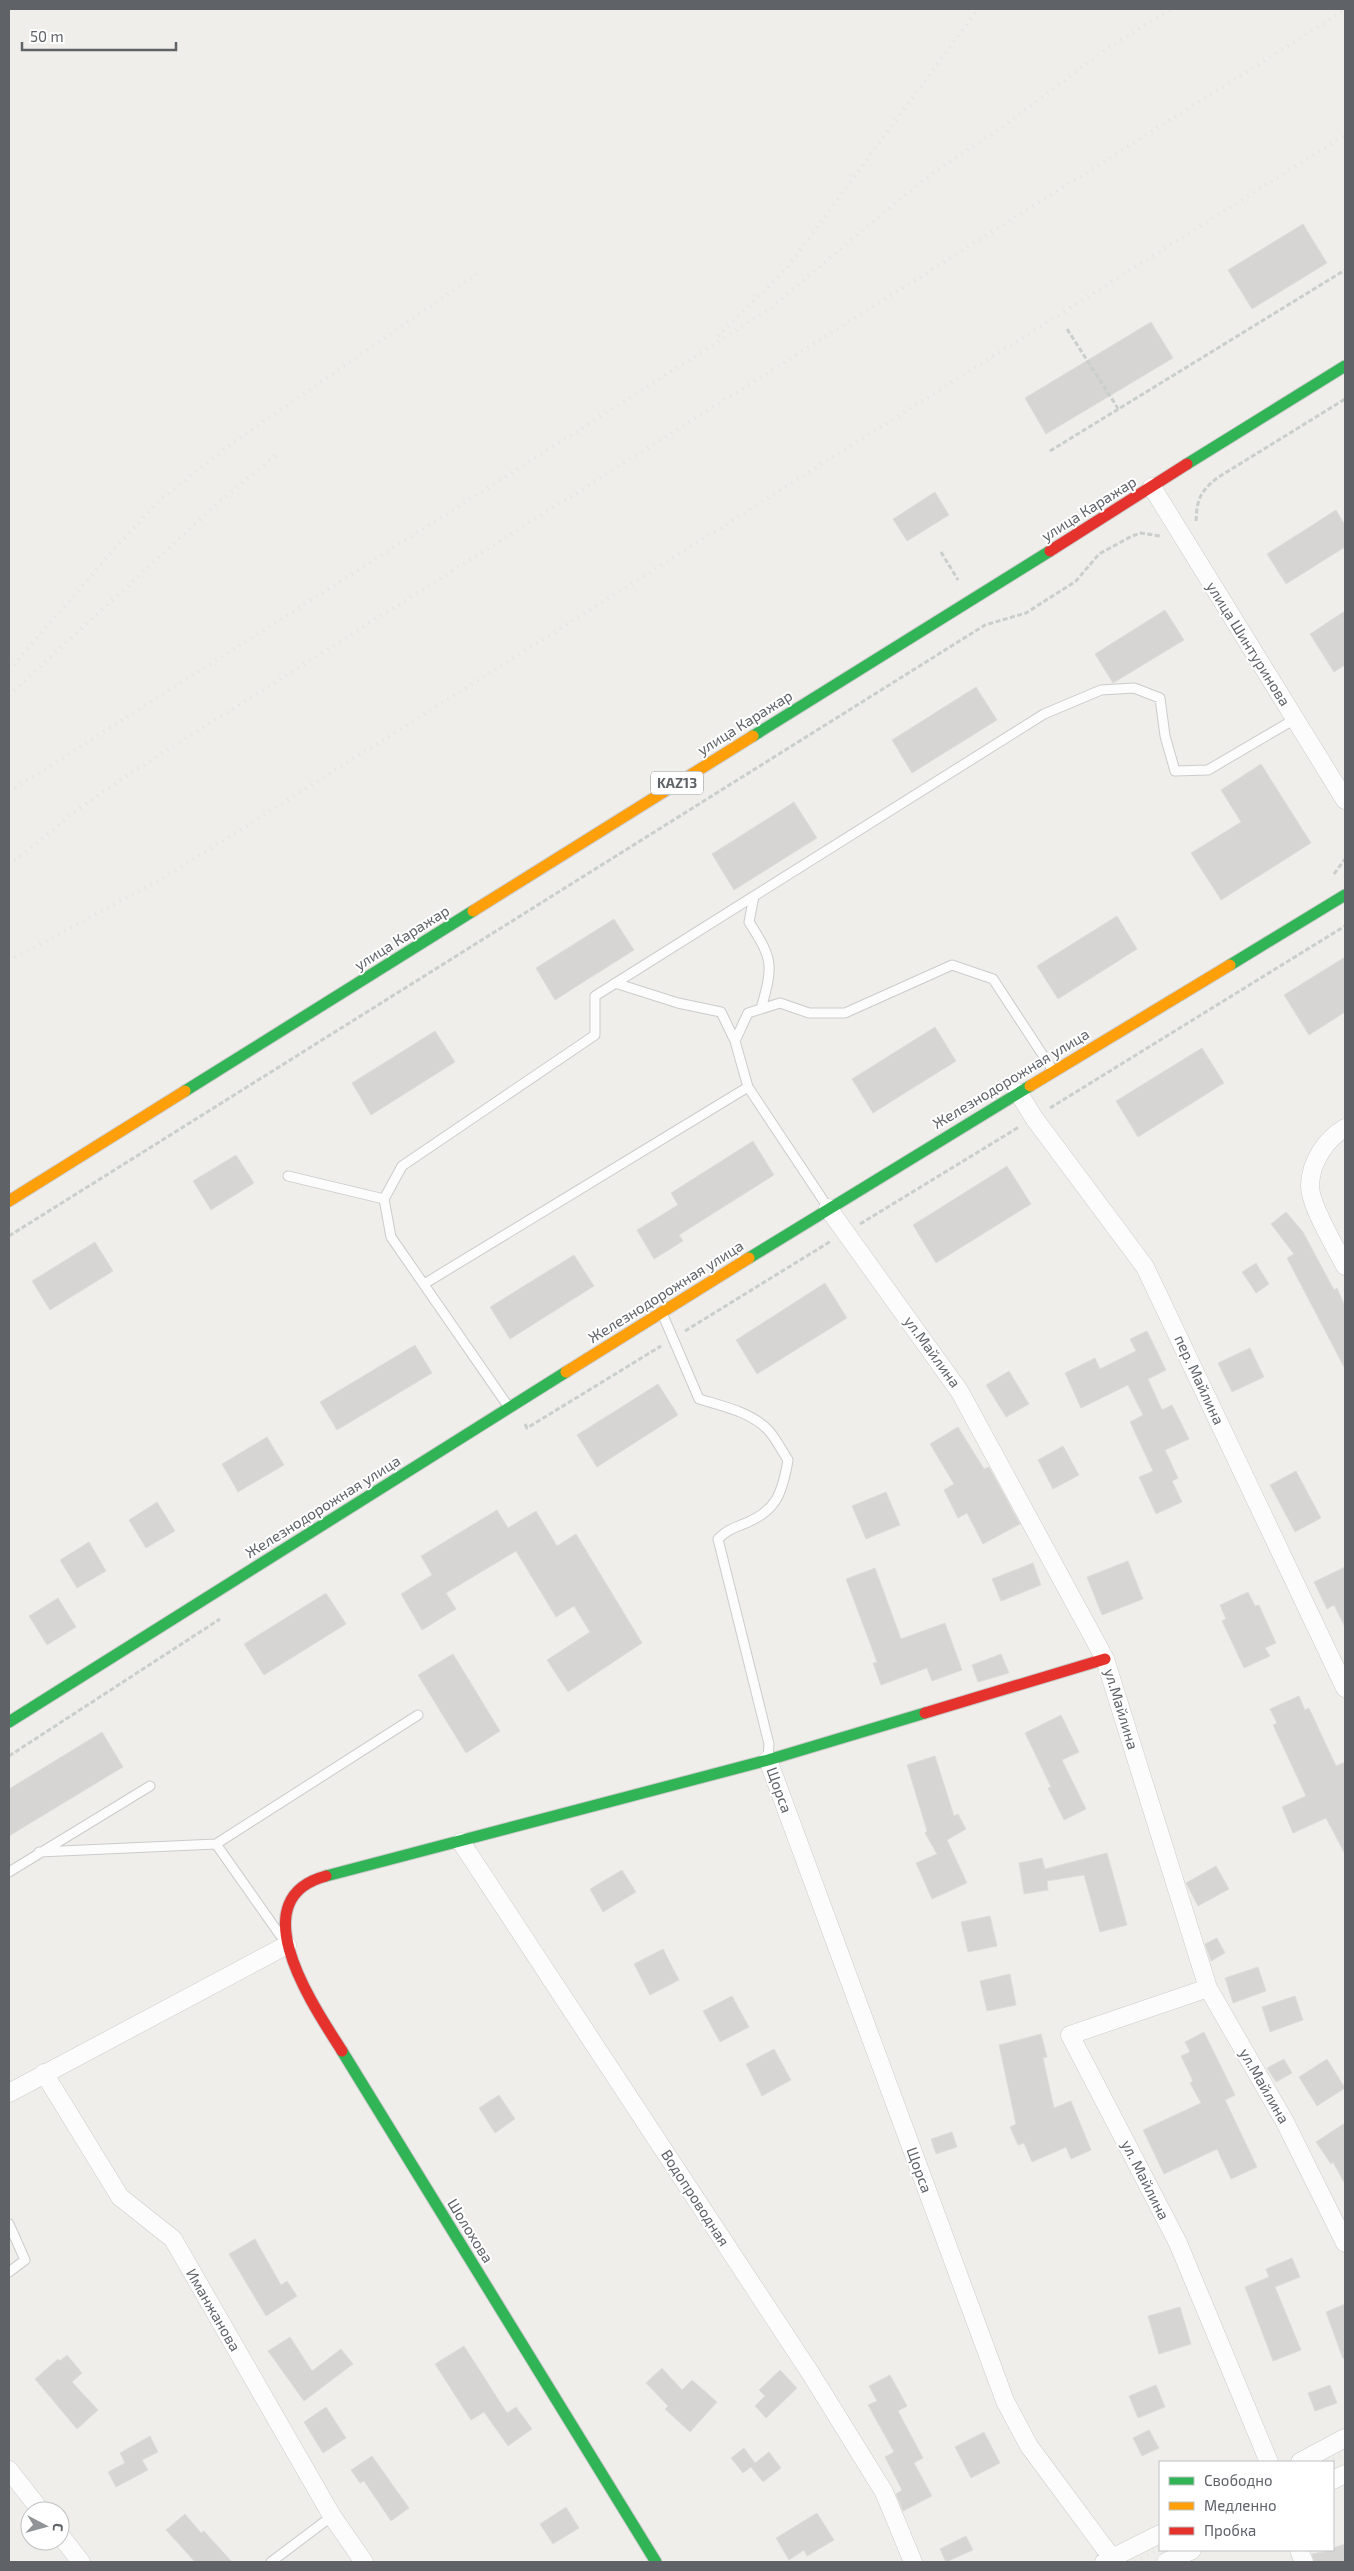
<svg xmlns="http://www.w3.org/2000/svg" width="1354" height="2571" viewBox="0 0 1354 2571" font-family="'Exo 2',sans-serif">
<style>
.building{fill:#d6d5d3;stroke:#deddd9}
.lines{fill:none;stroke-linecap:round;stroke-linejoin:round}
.lane-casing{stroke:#cbcccc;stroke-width:11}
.street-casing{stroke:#cbcccc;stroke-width:19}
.fast-casing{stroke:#cacacb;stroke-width:13}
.slow-casing{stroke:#cacacb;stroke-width:13}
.jam-casing{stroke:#cacacb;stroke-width:13}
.path{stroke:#cacfcc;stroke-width:3;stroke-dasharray:5 2.5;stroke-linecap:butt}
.lane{stroke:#fdfcfc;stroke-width:9}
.street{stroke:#fdfcfc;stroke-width:18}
.fast{stroke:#30b455;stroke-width:11}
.slow{stroke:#ff9f0a;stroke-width:11}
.jam{stroke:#e5322d;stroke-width:11}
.rail{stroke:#e4e4e4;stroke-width:4;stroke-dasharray:1 6;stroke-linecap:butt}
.labels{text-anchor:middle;stroke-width:4;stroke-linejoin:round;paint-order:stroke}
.shield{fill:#fff;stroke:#8f9295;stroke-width:1}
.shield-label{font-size:14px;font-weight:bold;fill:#5f6368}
.street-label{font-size:15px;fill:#5f6368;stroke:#fff}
</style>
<rect width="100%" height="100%" fill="#efeeea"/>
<path class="building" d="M1303,224L1327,263L1252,309L1228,270Z
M1151,322L1173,358L1046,434L1025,398Z
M935,492L949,515L907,541L893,519Z
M1336,510L1345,525V547L1286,584L1267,554Z
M1165,610L1184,640L1113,683L1095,654Z
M1345,611V665L1334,672L1310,634Z
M976,687L997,720L912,773L892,740Z
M1261,764L1311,843L1221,900L1191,853L1241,822L1221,790Z
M794,802L817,838L734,890L712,854Z
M1117,916L1137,949L1058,999L1037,966Z
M614,919L634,950L555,1000L536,968Z
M1345,957V1012L1309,1035L1284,995Z
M935,1027L956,1061L873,1113L852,1079Z
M435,1031L455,1062L371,1115L352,1083Z
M1202,1048L1224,1083L1138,1137L1116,1101Z
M753,1141L774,1175L679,1235L683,1241L654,1259L637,1230L678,1205L671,1193Z
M236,1155L254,1183L211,1210L193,1181Z
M1007,1166L1031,1204L936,1263L913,1225Z
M1286,1212L1303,1232L1334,1290L1337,1288L1345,1306V1369L1287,1258L1294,1254L1271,1224Z
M95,1242L113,1271L50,1310L32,1281Z
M574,1255L594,1286L510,1339L490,1307Z
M1256,1263L1269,1284L1256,1293L1242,1272Z
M825,1283L847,1318L757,1374L736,1340Z
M1147,1331L1166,1370L1148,1379L1162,1410L1172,1405L1189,1439L1165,1450L1178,1478L1172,1481L1182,1502L1156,1514L1139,1477L1153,1471L1130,1422L1143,1415L1128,1385L1081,1408L1065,1373L1095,1358L1100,1369L1136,1351L1130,1339Z
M415,1345L432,1373L337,1430L320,1402Z
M1250,1348L1264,1377L1232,1392L1218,1363Z
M1009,1371L1029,1404L1006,1417L986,1385Z
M658,1384L678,1415L597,1467L577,1435Z
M958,1427L984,1469L989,1467L1020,1524L983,1544L967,1513L958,1518L944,1490L954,1484L930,1444Z
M267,1437L284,1465L238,1492L222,1464Z
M1063,1446L1079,1475L1053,1489L1038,1460Z
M1296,1471L1321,1518L1295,1532L1270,1485Z
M886,1492L900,1525L866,1539L852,1506Z
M157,1502L175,1531L146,1548L129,1520Z
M497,1510L508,1528L536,1511L557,1546L576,1534L642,1643L568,1692L547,1660L590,1632L574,1606L556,1617L516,1551L446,1593L456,1609L422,1630L401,1594L432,1575L421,1556Z
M89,1542L106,1571L77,1588L60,1560Z
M1128,1561L1143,1599L1102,1615L1087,1577Z
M1033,1563L1041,1585L1001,1601L992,1579Z
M1345,1567V1627L1334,1605L1327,1609L1314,1582Z
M875,1568L901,1639L945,1623L962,1670L932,1681L927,1668L881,1685L873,1663L877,1662L846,1579Z
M1248,1592L1255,1606L1259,1605L1276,1643L1265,1648L1270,1656L1244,1668L1222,1621L1226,1619L1220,1605Z
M326,1593L346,1624L264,1675L244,1644Z
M58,1598L76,1627L47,1645L29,1616Z
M453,1654L500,1731L466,1753L418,1675Z
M1001,1654L1009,1673L978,1682L972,1665Z
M1299,1696L1305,1710L1309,1708L1336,1766L1345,1762V1854L1326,1818L1293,1833L1282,1807L1306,1796L1273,1725L1277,1723L1270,1709Z
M1061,1715L1079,1752L1062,1760L1086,1809L1064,1820L1048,1788L1051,1787L1025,1733Z
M102,1732L123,1767L9,1836V1789Z
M935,1756L954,1816L958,1814L966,1829L947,1840L967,1883L932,1899L916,1863L937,1854L925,1833L927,1831L907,1765Z
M1107,1853L1127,1925L1100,1932L1084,1875L1047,1881L1048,1890L1024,1894L1019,1863L1042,1858L1045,1869Z
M1216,1866L1229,1889L1198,1906L1186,1883Z
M622,1870L636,1892L603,1912L590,1889Z
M990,1916L997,1946L968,1952L961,1922Z
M1217,1938L1225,1953L1211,1961L1205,1944Z
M663,1949L679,1980L650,1995L634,1964Z
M1258,1967L1266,1991L1233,2003L1225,1978Z
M1010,1974L1016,2005L987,2011L980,1981Z
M732,1996L749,2027L720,2042L703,2011Z
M1295,1996L1303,2020L1270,2032L1262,2007Z
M1204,2032L1235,2095L1225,2100L1257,2167L1231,2179L1217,2149L1164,2174L1143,2130L1201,2103L1190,2083L1193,2081L1181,2056L1190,2052L1185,2042Z
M1041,2034L1047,2057L1043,2058L1054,2108L1071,2101L1091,2150L1071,2159L1066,2147L1032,2162L1024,2143L1018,2145L1010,2127L1016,2124L999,2045Z
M774,2049L791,2080L762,2096L746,2064Z
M1284,2059L1292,2073L1276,2082L1267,2068Z
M1327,2059L1345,2088L1317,2106L1299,2077Z
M499,2095L515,2119L495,2133L479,2108Z
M1345,2123V2184L1333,2162L1331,2164L1316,2142Z
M952,2132L957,2147L936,2154L931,2139Z
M255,2239L281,2285L287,2281L297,2296L266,2316L229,2254Z
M1292,2258L1300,2277L1275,2287L1301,2350L1273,2361L1245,2287L1269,2277L1266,2269Z
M1345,2304V2358L1343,2359L1326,2312Z
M1180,2307L1191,2344L1159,2354L1148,2316Z
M290,2337L312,2371L341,2349L353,2364L304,2401L268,2351Z
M464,2346L507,2413L516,2407L532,2429L508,2446L484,2412L471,2420L435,2364Z
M67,2355L82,2373L72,2382L98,2410L77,2429L35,2379L58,2359L60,2361Z
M662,2368L682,2390L692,2380L717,2402L690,2432L665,2409L668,2406L646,2383Z
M780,2370L797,2388L766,2418L755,2406L765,2396L759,2390Z
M890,2375L907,2406L898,2411L923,2458L914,2463L932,2496L903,2511L896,2494L902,2490L885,2457L894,2452L868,2405L877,2401L869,2386Z
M1156,2385L1165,2407L1138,2418L1129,2396Z
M1330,2385L1337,2403L1315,2411L1308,2393Z
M326,2407L346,2438L323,2453L304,2422Z
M1149,2430L1159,2448L1142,2456L1133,2438Z
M984,2432L1000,2463L971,2478L955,2447Z
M150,2436L158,2452L142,2460L148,2470L116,2487L108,2472L125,2463L120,2453Z
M744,2448L755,2463L769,2452L781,2468L763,2482L751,2467L743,2473L731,2458Z
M372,2456L409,2508L391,2521L364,2481L360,2483L351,2470Z
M566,2507L579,2528L553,2544L540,2524Z
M817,2513L834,2540L807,2556L804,2550L789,2560L776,2538Z
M185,2514L201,2533L204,2531L232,2562H195L166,2530Z
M966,2536L973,2550L946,2562L940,2549Z
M1345,2544V2562H1314L1312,2554L1333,2550V2548Z"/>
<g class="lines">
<defs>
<path id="lane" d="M754,896L749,922C774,961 773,965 761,1009
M615,983L678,1003L721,1012L735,1041
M288,1176L384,1199
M827,1206L748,1087L735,1041L748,1013L780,1003L809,1013H845L952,965L993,979L1052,1069
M424,1284L748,1087
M662,1313L699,1399C722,1406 752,1412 769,1431C776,1439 782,1451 788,1460C782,1495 776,1512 741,1525C731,1529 726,1531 718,1539L769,1744L768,1757
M508,1406L391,1237L384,1199L402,1166L595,1035V996L1044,714L1101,690L1134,688L1160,698L1165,736L1175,771L1208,770L1295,719
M216,1844L418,1715
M39,1852L216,1844L280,1935
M9,1872L150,1786
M9,2224L25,2260L9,2272
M271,2562L332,2516"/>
<path id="street" d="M1152,487L1345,800
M1018,1092L1034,1118L1145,1267L1345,1688
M1345,1128C1326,1139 1311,1161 1310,1185C1309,1204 1336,1248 1345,1266
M828,1208L960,1392L1105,1659L1208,1988L1285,2122L1345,2243
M768,1760L1005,2401L1029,2446L1112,2558
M461,1842L811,2374L884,2492L913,2562
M1208,1988L1070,2035L1178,2243L1269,2462
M44,2073L120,2197L173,2239L332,2516L364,2562
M9,2093L287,1945
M1300,2462L1345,2438
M9,2470L41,2511
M1333,2480L1345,2474
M60,2535L81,2562
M1299,2550L1304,2562
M1104,2562L1160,2534
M1166,2562L1192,2550"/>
<path id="fast" d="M1187,464L1345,366
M753,736L1050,551
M1230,965L1345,895
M185,1091L473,911
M749,1258L1030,1086
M9,1722L566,1372
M326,1876L768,1760L925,1713
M342,2051L656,2562"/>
<path id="slow" d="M473,911L753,736
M1030,1086L1230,965
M9,1201L185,1091
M566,1372L749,1258"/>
<path id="jam" d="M1050,551L1187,464
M925,1713L1105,1659
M326,1876C239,1899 315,2008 342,2051"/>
</defs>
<use href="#lane" class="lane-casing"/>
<use href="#street" class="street-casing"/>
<use href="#fast" class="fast-casing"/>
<use href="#slow" class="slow-casing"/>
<use href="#jam" class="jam-casing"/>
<path class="path" d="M1067,329L1119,410
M1050,451L1345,270
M1196,521C1197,499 1200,492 1217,478L1345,399
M941,552L958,580
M1334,874L1345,859
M1050,1108L1345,926
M860,1224L1019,1127
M9,1236L985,625L1026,613L1076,581L1099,554L1132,536L1141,533L1160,536
M685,1331L831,1241
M525,1424L527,1428L661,1346
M9,1756L220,1619"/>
<use href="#lane" class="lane"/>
<use href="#street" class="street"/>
<use href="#fast" class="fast"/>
<use href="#slow" class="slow"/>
<use href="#jam" class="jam"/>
<path class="rail" d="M718,336L786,269L978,9
M9,670L117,546L162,498L234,442L477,274
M9,695L219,502L277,454
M9,792L771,308L885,211L937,170L998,130L1108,48L1171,9
M9,865L80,808L126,776L1345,10
M9,961L170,874L1345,135
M1327,2462L1345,2453
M1135,2562L1160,2549"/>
</g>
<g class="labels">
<rect class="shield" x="651" y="771.5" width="52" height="23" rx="4"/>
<g class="shield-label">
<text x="677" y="788">KAZ13</text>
</g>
<g class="street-label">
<text transform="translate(1089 509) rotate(-32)" y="5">улица Каражар</text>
<text transform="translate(1248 644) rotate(58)" y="5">улица Шинтуринова</text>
<text transform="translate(745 723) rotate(-32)" y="5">улица Каражар</text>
<text transform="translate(402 938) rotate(-32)" y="5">улица Каражар</text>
<text transform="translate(1011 1079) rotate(-31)" y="5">Железнодорожная улица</text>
<text transform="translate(666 1292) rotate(-32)" y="5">Железнодорожная улица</text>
<text transform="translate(932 1352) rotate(54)" y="5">ул.Майлина</text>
<text transform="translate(1199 1380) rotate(65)" y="5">пер. Майлина</text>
<text transform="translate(323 1507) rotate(-32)" y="5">Железнодорожная улица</text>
<text transform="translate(1121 1709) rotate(73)" y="5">ул.Майлина</text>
<text transform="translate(779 1790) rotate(70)" y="5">Щорса</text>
<text transform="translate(1264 2086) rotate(60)" y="5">ул.Майлина</text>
<text transform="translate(919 2170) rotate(70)" y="5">Щорса</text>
<text transform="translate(1145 2180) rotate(63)" y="5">ул. Майлина</text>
<text transform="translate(695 2198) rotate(57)" y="5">Водопроводная</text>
<text transform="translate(470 2231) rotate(58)" y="5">Шолохова</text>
<text transform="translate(213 2310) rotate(60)" y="5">Иманжанова</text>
</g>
</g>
<rect width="1354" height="2571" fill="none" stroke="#5f6368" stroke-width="20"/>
<rect x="1159" y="2461" width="175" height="90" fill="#ffffff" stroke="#bfc1c3"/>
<rect x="1169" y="2477" width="25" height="8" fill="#30b455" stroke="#bfc1c3"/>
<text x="1204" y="2486" font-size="15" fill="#5f6368">Свободно</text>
<rect x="1169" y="2502" width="25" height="8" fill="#ff9f0a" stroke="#bfc1c3"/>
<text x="1204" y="2511" font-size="15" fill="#5f6368">Медленно</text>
<rect x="1169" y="2527" width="25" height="8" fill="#e5322d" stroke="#bfc1c3"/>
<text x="1204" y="2536" font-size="15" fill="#5f6368">Пробка</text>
<g transform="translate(45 2526) rotate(96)"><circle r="24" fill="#ffffff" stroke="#bfc1c3"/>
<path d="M0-4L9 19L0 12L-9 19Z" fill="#919496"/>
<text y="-8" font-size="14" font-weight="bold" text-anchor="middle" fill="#5f6368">С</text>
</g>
<path d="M22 42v8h154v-8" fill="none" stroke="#5f6368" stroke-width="2.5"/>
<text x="30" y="42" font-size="15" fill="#5f6368" stroke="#ffffff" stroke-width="4" paint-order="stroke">50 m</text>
</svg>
